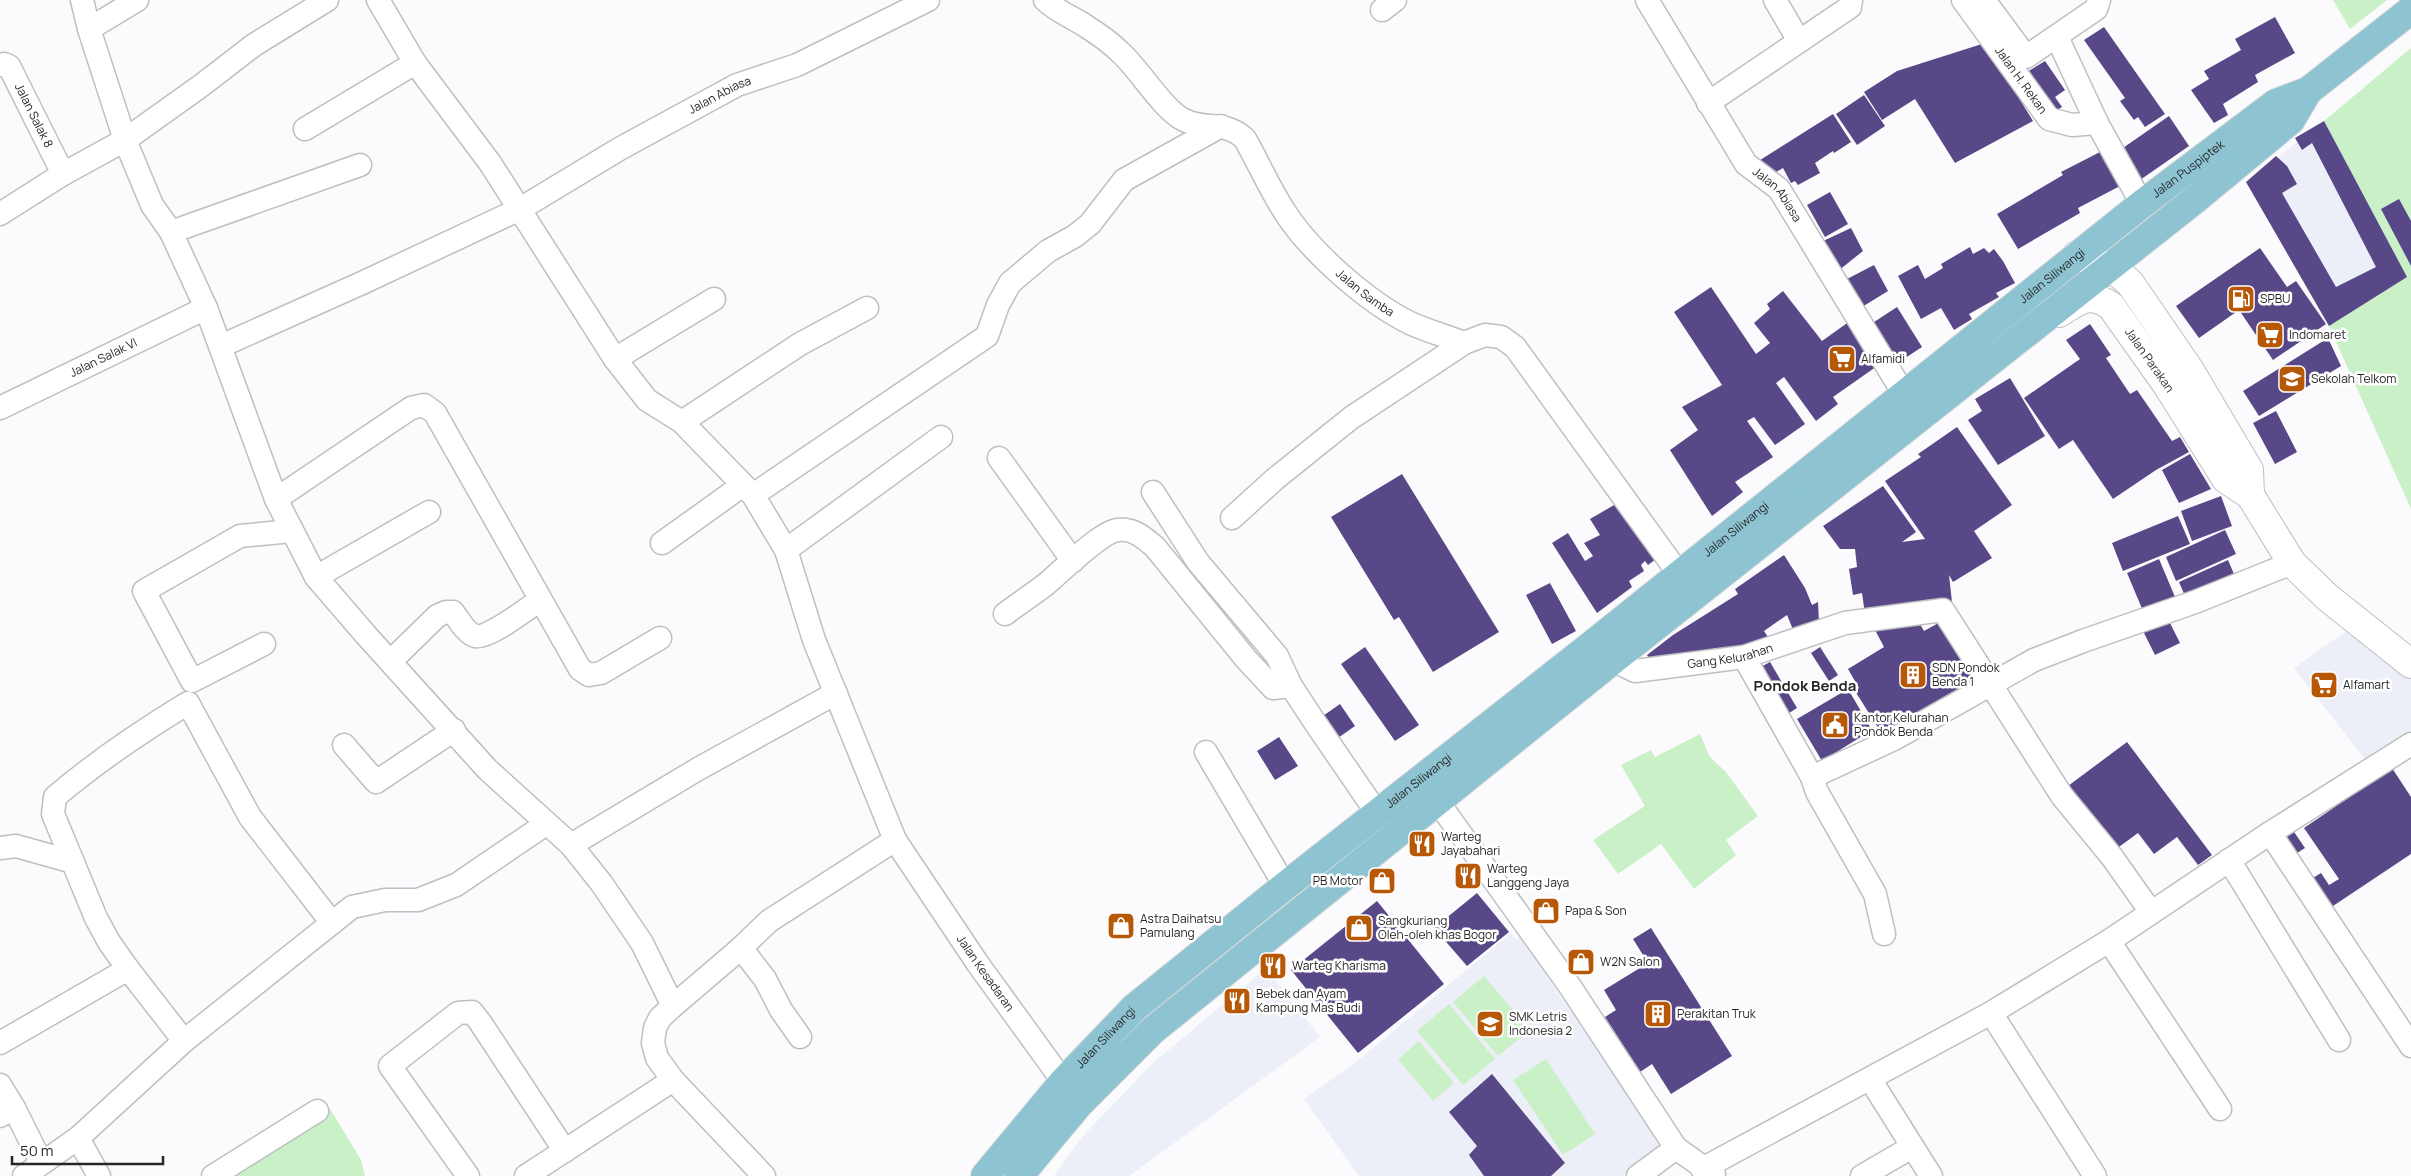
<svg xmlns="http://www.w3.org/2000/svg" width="2411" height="1176" viewBox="0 0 2411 1176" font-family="Manrope,sans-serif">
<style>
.built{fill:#edeff8}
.green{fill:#caf0c7}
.building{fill:#584887}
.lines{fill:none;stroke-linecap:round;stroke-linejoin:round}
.minor-casing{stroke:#bebfc1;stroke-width:25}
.tertiary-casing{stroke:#bebfc1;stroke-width:30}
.primary-casing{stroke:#d8d8d8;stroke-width:30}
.minor{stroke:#fff;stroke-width:22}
.tertiary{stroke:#fff;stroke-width:28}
.primary{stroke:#8ec4d2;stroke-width:28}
.labels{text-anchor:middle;stroke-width:5;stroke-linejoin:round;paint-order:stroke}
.street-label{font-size:12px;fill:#272728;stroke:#fff}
.poi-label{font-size:12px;fill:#272728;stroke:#fff;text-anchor:start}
.quarter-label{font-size:15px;font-weight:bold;fill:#272728;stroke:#fff}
</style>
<rect width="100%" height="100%" fill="#fbfbfe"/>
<path class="built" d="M2324,121L2407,277L2329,326L2246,182Z
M2349,629L2411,678V734L2367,762L2294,668Z
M1511,933L1516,940L1525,933L1550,972L1546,975L1663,1148L1622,1176H1359L1304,1099L1356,1062Z
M1266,968L1320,1037L1129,1176H1054L1083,1136L1153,1063Z"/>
<path class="green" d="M2333,0H2387L2350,29Z
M2411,48V509L2329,326L2406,277L2324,121Z
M1700,734L1710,757L1726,772L1758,816L1726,840L1736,855L1694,889L1661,844L1618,874L1593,840L1645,806L1621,765L1651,750L1655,757Z
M1484,976L1530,1030L1498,1056L1453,1002Z
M1449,1004L1495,1059L1463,1085L1417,1031Z
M1419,1041L1454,1083L1433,1101L1398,1059Z
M1546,1059L1595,1134L1563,1155L1513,1080Z
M329,1107L361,1160L365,1176H222Z"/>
<path class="building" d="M2275,17L2295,53L2255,75L2258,82L2223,104L2228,115L2214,123L2191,90L2209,79L2204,71L2241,50L2235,39Z
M2104,27L2165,114L2145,127L2138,117L2134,120L2120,101L2125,98L2084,40Z
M1985,43L2033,121L1955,163L1915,99L1882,120L1864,92L1897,71Z
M2045,61L2065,90L2055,97L2062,107L2051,114L2024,74Z
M1864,95L1885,126L1857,145L1836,114Z
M1833,114L1851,142L1834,153L1833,151L1815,163L1820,173L1798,185L1795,181L1791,183L1783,168L1773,174L1757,162Z
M2169,116L2189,146L2140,180L2120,150Z
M2324,121L2407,277L2329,326L2246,182L2276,156L2287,166L2297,184L2282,193L2336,287L2376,267L2312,143L2302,150L2295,138Z
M2102,151L2120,186L2078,208L2080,213L2018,249L1997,214L2063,175L2061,172Z
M1830,192L1848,224L1825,237L1807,205Z
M2399,199L2411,221V266L2381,209Z
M1851,228L1863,251L1838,271L1821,242Z
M1970,247L1973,254L1984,248L1989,253L1994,249L2003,261L2015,283L1996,293L1999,297L1969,314L1972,319L1954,330L1941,308L1921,319L1898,276L1918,265L1925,279L1943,268L1941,264Z
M2260,248L2287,287L2296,281L2326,324L2273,360L2239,310L2199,338L2176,306Z
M1874,265L1888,291L1862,307L1847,279Z
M1711,287L1756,354L1770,343L1754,323L1770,309L1767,304L1783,291L1822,341L1850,321L1880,364L1833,397L1838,404L1816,421L1784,377L1776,383L1805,424L1775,445L1754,417L1747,421L1773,457L1735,482L1743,492L1712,516L1670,450L1698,430L1682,407L1722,385L1674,312Z
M1897,307L1922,347L1896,364L1871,324Z
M2090,324L2111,355L2106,358L2130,394L2137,390L2172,441L2180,437L2189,452L2156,470L2113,499L2073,440L2059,449L2024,398L2080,359L2066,340Z
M2328,338L2341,366L2259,416L2243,391Z
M2010,378L2045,436L1998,465L1968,420L1982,411L1975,399Z
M2276,411L2297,452L2275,464L2253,423Z
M1957,427L2012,505L1974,531L1992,558L1953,582L1949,575L1952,602L1865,614L1862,593L1853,595L1849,569L1857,567L1855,549H1840L1823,526L1883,486L1916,532L1902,542L1925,539L1885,481L1921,457L1918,454Z
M2190,454L2211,489L2179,503L2162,470Z
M1402,474L1499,632L1433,672L1399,617L1394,620L1331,517Z
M2221,496L2232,526L2192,541L2181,511Z
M1621,501L1660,556L1648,565L1645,561L1641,565L1644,571L1629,581L1632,587L1597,613L1552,543L1568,533L1585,561L1593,556L1584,543L1600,535L1590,519Z
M2178,516L2190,544L2123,571L2112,543Z
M2225,530L2236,554L2176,581L2166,557Z
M1784,555L1805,588L1812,605L1818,602L1819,622L1794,632L1787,615L1764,631L1768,637L1752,646L1654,665L1647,655L1673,635L1738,594L1735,589Z
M2159,559L2178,604L2146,618L2127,573Z
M2228,560L2237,581L2188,603L2179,582Z
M1550,583L1576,631L1552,644L1526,595Z
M1917,619L1924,631L1942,621L1978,681L1884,737L1855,691L1859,688L1848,669L1884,647L1875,630Z
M2168,619L2180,643L2155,655L2143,631Z
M1365,647L1419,725L1395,741L1341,664Z
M1820,647L1838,675L1829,681L1811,653Z
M1770,662L1797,708L1786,715L1759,668Z
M1848,689L1872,730L1822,761L1797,719Z
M1340,704L1355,726L1335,740L1320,718Z
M1279,737L1298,766L1275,780L1257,751Z
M2127,742L2212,855L2198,865L2177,837L2154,854L2138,833L2112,852L2064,789Z
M2392,768L2411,797V854L2327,910L2308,881L2321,873L2329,885L2339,879L2304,828Z
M2292,829L2305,848L2294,855L2281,836Z
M1477,893L1509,932L1467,966L1434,928Z
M1377,901L1444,984L1358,1053L1291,970Z
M1651,928L1732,1056L1671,1094L1652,1064L1640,1072L1605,1017L1616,1010L1604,990L1648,963L1633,939Z
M1492,1074L1565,1163L1551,1176H1484L1469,1155L1477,1146L1449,1112Z"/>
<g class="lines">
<defs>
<g id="minor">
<path d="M82,0L89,29L125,140L152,205L171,232L206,308L276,499L316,577L366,635L487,769L571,845L602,884L642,943L673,1006"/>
<path d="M378,0L415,63L490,163L615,359L647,400L682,422L753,495L786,550L814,640L895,840L769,921L741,948L673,1006L660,1018L655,1028L653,1043L657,1058L673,1080L764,1176"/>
<path id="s1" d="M1045,0C1056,11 1072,17 1084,25C1097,33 1110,42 1121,53C1139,69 1164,111 1184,120C1206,131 1225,120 1245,139C1258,162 1269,187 1283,209C1308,250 1367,302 1410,323C1427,331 1446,336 1464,343"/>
<path id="s2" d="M1647,0L1746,164L1779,189L1904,394"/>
<path d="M1775,0L1799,41"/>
<path id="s3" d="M1963,0L2049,119L2072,125L2097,123"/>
<path d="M1984,0L2026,57L2096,9L2099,0"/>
<path d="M1382,10L1395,0"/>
<path d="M89,29L137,0"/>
<path d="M2057,37L2097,123L2142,204"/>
<path id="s4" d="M0,65L4,64L9,66L63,174"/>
<path d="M1708,103L1850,7L1851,0"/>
<path d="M305,129L415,63"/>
<path d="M0,214L63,174L125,140L202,85L254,45L327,0"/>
<path d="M171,232L360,165"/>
<path id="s5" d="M221,346L362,283L520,209L621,148L737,85L797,65L928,0"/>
<path d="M615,359L714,299"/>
<path id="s6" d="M0,408L206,308"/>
<path d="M682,422L800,344L867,308"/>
<path d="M999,458L1073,561"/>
<path d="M1153,492L1198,562L1277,656L1291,686L1316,724L1377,813"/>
<path d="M753,495L987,336L998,305L1010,283L1048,251L1075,236L1090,224L1124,180L1221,126"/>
<path d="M276,499L411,408L424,405L435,413L580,669L589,675L601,673L660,638"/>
<path d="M1232,518L1275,479L1351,418L1464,343L1485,335L1501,337L1515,347L1679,574"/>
<path d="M662,543L743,485"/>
<path d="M786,550L941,437"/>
<path d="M316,577L429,512"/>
<path d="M1005,614C1018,604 1032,595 1045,585C1061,572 1100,532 1118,530C1134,528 1144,538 1155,547L1246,659L1273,688L1291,686"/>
<path d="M264,644L192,681L144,591L240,536L292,531"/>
<path d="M1744,657L1812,777L1894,739L2034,660L2083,641L2195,602L2292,563"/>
<path id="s7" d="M1613,660L1635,671L1744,657L1845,623L1943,610L2062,796L2112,857L2151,912"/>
<path d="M391,661L437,616L446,612H453C459,620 466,633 475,636C487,640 528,608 540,600"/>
<path d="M344,745L376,782L454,730"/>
<path d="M1206,752L1285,886"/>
<path d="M1812,777L1817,792L1875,894L1884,934"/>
<path d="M1438,802L1567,982L1676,1148L1714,1175"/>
<path d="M2270,833L2411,1046"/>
<path id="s8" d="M895,840L978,964L1073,1095"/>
<path d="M571,845L698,769L836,693"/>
<path d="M0,848L16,846L73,862"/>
<path d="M2229,860L2339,1040"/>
<path d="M2109,941L2220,1109"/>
<path d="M741,948L765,979L781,1010L800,1037"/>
<path d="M1991,1013L2095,1176"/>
<path d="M184,1041L128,969L109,942L96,918L53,814L55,797C96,762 142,731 188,703L250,817L332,923"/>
<path d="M0,1043L128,969"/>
<path d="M1870,1079L1931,1176"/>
<path d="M0,1085L14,1108"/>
<path d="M0,1116L14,1108L41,1162"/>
<path d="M78,1138L99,1176"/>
<path d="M1702,1169L1991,1013L2109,941L2270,833L2411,744"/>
<path d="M24,1176L78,1138L184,1041L352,907L385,900H418L456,885L546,824"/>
<path d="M213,1176L317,1111"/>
<path d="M468,1176L390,1066L458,1013L472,1012L480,1022L565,1151"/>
<path d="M526,1176L673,1080"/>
<path d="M1638,1176L1676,1148"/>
<path d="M1862,1176L1912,1147"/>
</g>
<g id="tertiary">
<path d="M2076,256L2110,266L2130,283L2189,369L2249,470L2250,495"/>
<path id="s9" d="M2059,313C2080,300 2089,291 2111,306L2167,385L2226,479L2250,495L2292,563L2327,597L2411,664"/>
</g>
<g id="primary">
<path id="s10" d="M985,1176L1063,1082L1134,1008L1285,886L1594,643L2142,204L2276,103L2308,91L2411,10"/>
<path d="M1019,1176L1079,1104L1153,1030L1613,660L2197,198L2291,120L2308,91"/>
</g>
</defs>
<use href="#minor" class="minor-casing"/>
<use href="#tertiary" class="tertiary-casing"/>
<use href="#primary" class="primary-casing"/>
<use href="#minor" class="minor"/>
<use href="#tertiary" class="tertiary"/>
<use href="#primary" class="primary"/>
</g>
<defs>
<symbol id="fuel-square" viewBox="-11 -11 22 22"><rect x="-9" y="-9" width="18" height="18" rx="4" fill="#b65806" stroke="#fff"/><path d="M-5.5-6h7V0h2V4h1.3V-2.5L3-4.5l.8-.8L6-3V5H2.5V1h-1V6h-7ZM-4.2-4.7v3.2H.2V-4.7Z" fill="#fff"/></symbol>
<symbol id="supermarket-square" viewBox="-11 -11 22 22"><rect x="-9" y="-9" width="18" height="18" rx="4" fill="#b65806" stroke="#fff"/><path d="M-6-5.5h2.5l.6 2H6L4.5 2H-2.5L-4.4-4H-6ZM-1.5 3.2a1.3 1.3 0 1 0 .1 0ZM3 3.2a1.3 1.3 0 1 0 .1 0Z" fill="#fff"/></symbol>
<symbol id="school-square" viewBox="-11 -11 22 22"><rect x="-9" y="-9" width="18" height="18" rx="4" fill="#b65806" stroke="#fff"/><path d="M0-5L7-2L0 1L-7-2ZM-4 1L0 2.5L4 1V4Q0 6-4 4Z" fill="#fff"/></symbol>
<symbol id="building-square" viewBox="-11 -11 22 22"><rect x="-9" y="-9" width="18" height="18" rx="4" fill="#b65806" stroke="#fff"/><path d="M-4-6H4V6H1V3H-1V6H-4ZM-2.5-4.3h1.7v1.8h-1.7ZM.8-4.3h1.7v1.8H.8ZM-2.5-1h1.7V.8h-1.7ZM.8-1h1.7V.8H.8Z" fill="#fff"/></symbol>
<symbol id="civic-square" viewBox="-11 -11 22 22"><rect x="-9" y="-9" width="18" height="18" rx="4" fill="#b65806" stroke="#fff"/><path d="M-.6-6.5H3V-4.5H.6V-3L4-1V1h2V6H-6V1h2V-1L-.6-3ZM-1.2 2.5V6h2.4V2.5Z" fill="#fff"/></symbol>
<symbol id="restaurant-square" viewBox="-11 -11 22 22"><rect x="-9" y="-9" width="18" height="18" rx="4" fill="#b65806" stroke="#fff"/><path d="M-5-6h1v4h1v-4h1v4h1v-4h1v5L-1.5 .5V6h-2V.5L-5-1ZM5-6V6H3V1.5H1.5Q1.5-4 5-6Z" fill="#fff"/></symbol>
<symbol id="shop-square" viewBox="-11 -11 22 22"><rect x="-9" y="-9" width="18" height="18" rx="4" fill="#b65806" stroke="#fff"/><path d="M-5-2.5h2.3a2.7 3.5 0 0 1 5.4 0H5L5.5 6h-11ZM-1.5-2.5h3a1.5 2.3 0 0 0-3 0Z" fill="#fff"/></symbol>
</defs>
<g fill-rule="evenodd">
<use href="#fuel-square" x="2225" y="283" width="32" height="32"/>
<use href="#supermarket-square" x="2254" y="319" width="32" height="32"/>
<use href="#supermarket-square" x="1826" y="343" width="32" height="32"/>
<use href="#school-square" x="2276" y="363" width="32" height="32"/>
<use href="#building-square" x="1897" y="659" width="32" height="32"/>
<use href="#supermarket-square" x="2308" y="669" width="32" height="32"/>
<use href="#civic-square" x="1819" y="709" width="32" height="32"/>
<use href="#restaurant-square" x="1406" y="828" width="32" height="32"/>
<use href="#restaurant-square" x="1452" y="860" width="32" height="32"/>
<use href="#shop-square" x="1366" y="865" width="32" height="32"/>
<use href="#shop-square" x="1530" y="895" width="32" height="32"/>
<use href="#shop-square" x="1105" y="910" width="32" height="32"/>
<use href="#shop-square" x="1343" y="912" width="32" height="32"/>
<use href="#shop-square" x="1565" y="946" width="32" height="32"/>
<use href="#restaurant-square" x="1257" y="950" width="32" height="32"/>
<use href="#restaurant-square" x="1221" y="985" width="32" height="32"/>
<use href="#building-square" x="1642" y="998" width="32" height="32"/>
<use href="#school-square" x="1474" y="1008" width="32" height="32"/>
</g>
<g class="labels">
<g class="street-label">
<text dy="4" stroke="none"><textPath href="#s3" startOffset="99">Jalan H. Rekan</textPath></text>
<text dy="4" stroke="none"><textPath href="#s5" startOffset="559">Jalan Abiasa</textPath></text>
<text dy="4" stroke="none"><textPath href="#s4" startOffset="65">Jalan Salak 8</textPath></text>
<text dy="4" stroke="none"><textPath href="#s10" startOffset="1572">Jalan Puspiptek</textPath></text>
<text dy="4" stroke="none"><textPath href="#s2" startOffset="236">Jalan Abiasa</textPath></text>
<text dy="4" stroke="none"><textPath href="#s10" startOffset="1399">Jalan Siliwangi</textPath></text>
<text dy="4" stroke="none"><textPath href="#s1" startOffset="448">Jalan Samba</textPath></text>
<text dy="4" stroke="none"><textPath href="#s6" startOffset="115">Jalan Salak VI</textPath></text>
<text dy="4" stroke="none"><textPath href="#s9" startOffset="124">Jalan Parakan</textPath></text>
<text dy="4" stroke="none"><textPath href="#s10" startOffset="994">Jalan Siliwangi</textPath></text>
<text dy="4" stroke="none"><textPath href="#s7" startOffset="121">Gang Kelurahan</textPath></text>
<text dy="4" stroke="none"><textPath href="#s10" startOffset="589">Jalan Siliwangi</textPath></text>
<text dy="4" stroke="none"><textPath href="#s8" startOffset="161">Jalan Kesadaran</textPath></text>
<text dy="4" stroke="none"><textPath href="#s10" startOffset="184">Jalan Siliwangi</textPath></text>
</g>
<g class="poi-label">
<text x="2260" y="303">SPBU</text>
<text x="2289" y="339">Indomaret</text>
<text x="1861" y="363">Alfamidi</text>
<text x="2311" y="383">Sekolah Telkom</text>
<text x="1932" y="672">SDN Pondok<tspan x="1932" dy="14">Benda 1</tspan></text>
<text x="2343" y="689">Alfamart</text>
<text x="1854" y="722">Kantor Kelurahan<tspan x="1854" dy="14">Pondok Benda</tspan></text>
<text x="1441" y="841">Warteg<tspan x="1441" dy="14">Jayabahari</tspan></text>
<text x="1487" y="873">Warteg<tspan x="1487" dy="14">Langgeng Jaya</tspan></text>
<text x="1363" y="885" text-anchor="end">PB Motor</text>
<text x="1565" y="915">Papa &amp; Son</text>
<text x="1140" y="923">Astra Daihatsu<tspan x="1140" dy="14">Pamulang</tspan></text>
<text x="1378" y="925">Sangkuriang<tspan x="1378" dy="14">Oleh-oleh khas Bogor</tspan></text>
<text x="1600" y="966">W2N Salon</text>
<text x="1292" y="970">Warteg Kharisma</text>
<text x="1256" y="998">Bebek dan Ayam<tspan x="1256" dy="14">Kampung Mas Budi</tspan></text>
<text x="1677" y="1018">Perakitan Truk</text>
<text x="1509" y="1021">SMK Letris<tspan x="1509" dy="14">Indonesia 2</tspan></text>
</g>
<g class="quarter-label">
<text x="1805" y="691">Pondok Benda</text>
</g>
</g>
<path d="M12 1156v8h151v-8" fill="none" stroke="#272728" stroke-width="2.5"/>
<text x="20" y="1156" font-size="15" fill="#272728" stroke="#ffffff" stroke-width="4" paint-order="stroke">50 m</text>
</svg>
